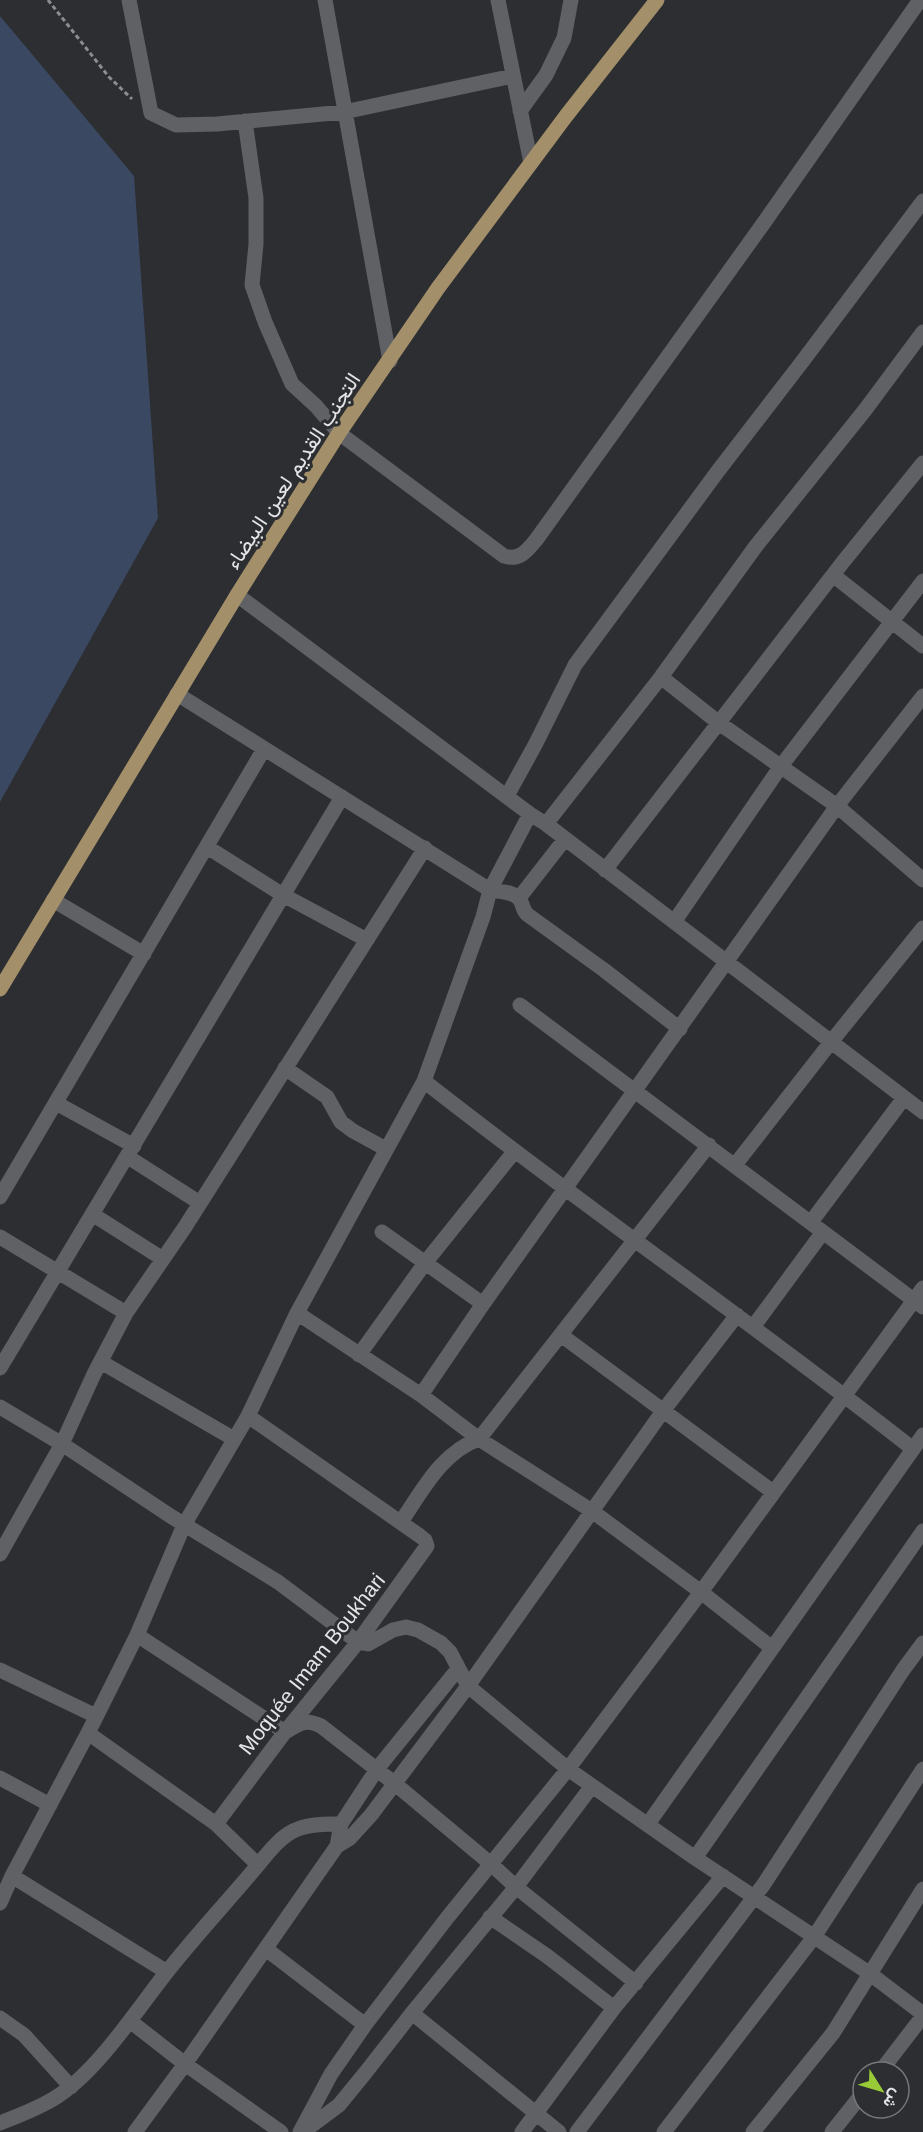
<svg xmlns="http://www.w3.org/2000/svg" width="923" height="2132" viewBox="0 0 923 2132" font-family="Arial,Vazirmatn,sans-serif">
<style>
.green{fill:#3b4862}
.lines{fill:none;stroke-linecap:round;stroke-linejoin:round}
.path{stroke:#8c8d90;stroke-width:3;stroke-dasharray:4.5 3;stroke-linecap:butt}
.street{stroke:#5f6164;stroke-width:15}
.primary{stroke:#a38f69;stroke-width:15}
.labels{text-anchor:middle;stroke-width:6;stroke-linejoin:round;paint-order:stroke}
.street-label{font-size:21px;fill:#e4e5e7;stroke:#2c2e31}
</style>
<rect width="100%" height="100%" fill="#2c2e31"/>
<path class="green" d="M0,16L134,176L158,518L0,802Z"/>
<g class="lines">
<path class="path" d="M48,0L109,77L132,99"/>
<path class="street" d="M129,0L151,113L176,125L217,124L344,112L513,76
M325,0L390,361
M498,0L531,163
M520,111L546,75L564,38L571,0
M245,121L256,198V244L252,285L265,322L292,384L316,406L339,433L504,556C519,561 527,551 536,540L763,224L920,0
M833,575L923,646
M237,595L530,814L546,824L923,1112
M661,677L719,723L837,806L923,880
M177,694L490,890C500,892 517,891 521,902C524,908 523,911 528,915L604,970L680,1029
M507,796L535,745L575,665L718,471L802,362L923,201
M546,824L661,677L756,546L865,410L923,332
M207,847L283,895L367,940
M605,870L843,562L923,463
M519,898L565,839
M53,900L144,954
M674,922L781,766L923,581
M520,1005L923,1307
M285,1068L327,1097L341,1122L353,1131L386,1149
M424,1081C584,1207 753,1323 913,1449
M56,1103L134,1146
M128,1157L200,1203
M735,1165L831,1042L923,928
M0,1197L264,749
M92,1214L163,1259
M811,1222L904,1098
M382,1232L483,1304
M0,1237L126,1313
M297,1313L421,1395L479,1439L592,1511L701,1592L772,1648
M753,1327L823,1232
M561,1335L773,1492
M359,1355L425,1263L514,1152
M101,1362L234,1439
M0,1368L342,797
M421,1395L483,1304L837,806L923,696
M0,1407L62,1444L172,1517L278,1582L358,1642L368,1644L393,1630L406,1627L418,1630L441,1643L450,1652L468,1686L568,1769L695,1858L869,1973L923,2014
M401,1522C422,1491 442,1452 479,1439L709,1145
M0,1554L62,1444L94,1374L126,1313L185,1227L425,848
M137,1635L285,1732C299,1724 305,1718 321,1726L394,1783L491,1864L516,1887L636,1983
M0,1670L96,1716
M88,1733L216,1824
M0,1778L50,1805
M648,1824L923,1435
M337,1846L341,1824L377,1769L458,1669
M695,1858L923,1531
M258,1865C286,1830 296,1823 341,1824
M12,1876L167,1972
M0,1903L12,1876L88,1733L137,1635L184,1525L248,1416L297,1313L424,1081L483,917L490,890L530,814
M490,1917L547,1956L614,2008
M266,1949L365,2025
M412,2013L559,2132
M0,2018L24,2035L71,2087
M130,2021L185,2064L281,2132
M880,2072L923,2016
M0,2123C20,2115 40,2108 58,2096C98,2070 136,2011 166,1973C195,1936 228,1901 258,1865L216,1824L285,1732L358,1642L427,1546L425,1540L420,1536L248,1416
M135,2132L185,2064L337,1846L350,1838L371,1815L468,1686L663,1411L737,1315
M300,2132L331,2074L365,2025L447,1918L568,1769L701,1592L923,1288
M303,2132L339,2105L366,2072L412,2013L516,1887L592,1786
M522,2132L614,2008L723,1876
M577,2132L764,1884L903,1670L923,1643
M664,2132L814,1937L923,1769
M753,2132L833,2033L923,1889
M832,2132L863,2093"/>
<path class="primary" d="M0,989L237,595L339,433L438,288L566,116L657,0"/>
</g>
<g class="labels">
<g class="street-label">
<text transform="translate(293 471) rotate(-57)" y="7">التجنب القديم لعين البيضاء</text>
<text transform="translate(312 1664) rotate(-52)" y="7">Moquée Imam Boukhari</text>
</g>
</g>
<g transform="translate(881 2090) rotate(127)"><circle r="28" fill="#2c2e31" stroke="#76777a" stroke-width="1.5"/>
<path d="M0-4.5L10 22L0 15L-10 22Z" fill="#98cb37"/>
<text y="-9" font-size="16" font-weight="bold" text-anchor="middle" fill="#e4e5e7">ش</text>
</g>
</svg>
